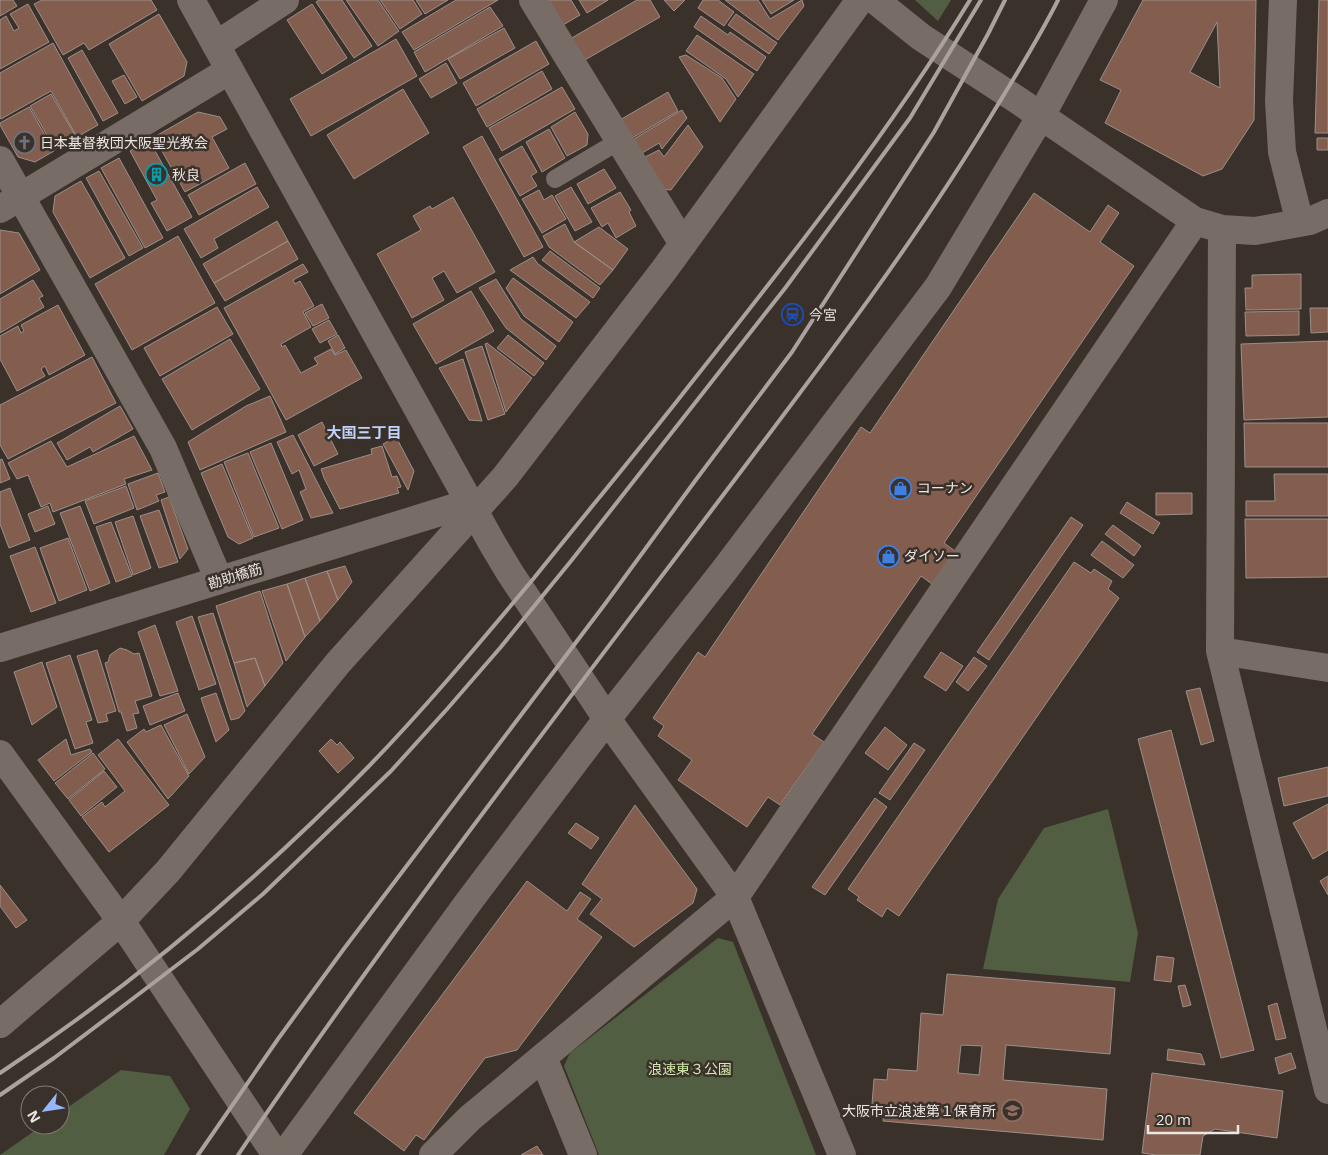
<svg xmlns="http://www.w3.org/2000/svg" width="1328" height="1155" viewBox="0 0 1328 1155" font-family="'Open Sans','Noto Sans JP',sans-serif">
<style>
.green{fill:#525e41}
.building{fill:#835e4e;stroke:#9b8f8a;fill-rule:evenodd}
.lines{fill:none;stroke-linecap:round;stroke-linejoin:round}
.service{stroke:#776d66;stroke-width:18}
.minor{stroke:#776d66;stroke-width:28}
.tertiary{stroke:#776d66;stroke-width:28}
.rail{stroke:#aaa29e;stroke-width:4}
.labels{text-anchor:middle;stroke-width:5;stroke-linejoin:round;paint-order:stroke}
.poi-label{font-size:14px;fill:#ede7e4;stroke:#3a312b;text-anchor:start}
.street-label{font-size:14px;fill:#ede7e4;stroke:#3a312b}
.park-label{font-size:14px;fill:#d1eaac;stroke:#3a312b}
.neighbourhood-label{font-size:15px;font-weight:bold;fill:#c0d3fc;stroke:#3a312b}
</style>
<rect width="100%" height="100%" fill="#3a312b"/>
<path class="green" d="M915,0H951L938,21Z
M1108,809L1138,933L1130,982L983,969L998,899L1044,828Z
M718,938L733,942L816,1155H599L564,1066L570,1053Z
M121,1070L170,1076L190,1109L164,1155H0L43,1125H60V1113Z"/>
<path class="building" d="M0,0H13L17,6L0,16Z
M42,0H151L157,10L89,50L84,43L63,55L34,4Z
M319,0H342L372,46L354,58L316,2Z
M346,0H378L399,31L378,46Z
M380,0H413L422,14L400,29Z
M416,0H448L425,14Z
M456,0H498L414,50L402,32Z
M549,0H571L580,15L563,25Z
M579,0H608L587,13Z
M637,0H650L660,17L583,61L570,39Z
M664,0H685L674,11Z
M703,0H718L734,12L724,26L698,8Z
M725,0H758L770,19L802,0L804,6L778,40Z
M762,0H794L771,14Z
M1143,0H1256L1254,120L1222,169L1203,176L1105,123L1121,90L1100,80ZM1217,22L1220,88L1190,72Z
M1319,0H1328V133H1315Z
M28,4L49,42L0,69V20L6,16L14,31L19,28L10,14Z
M312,4L347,58L322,74L287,20Z
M490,7L503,26L425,72L414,52Z
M159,14L187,62L184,76L142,101L109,44Z
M736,14L777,43L769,54L728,25Z
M701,16L728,35L730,32L766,57L757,71L694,27Z
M504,28L515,48L460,79L448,59Z
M697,35L754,74L738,97L726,79L686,51Z
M396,39L417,76L311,136L290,99Z
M536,41L549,64L476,106L463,83Z
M53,43L98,125L77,137L51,91L1,119L0,118V73Z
M82,50L118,113L103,121L68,58Z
M686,55L722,78L736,99L720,122L679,57Z
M446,63L457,83L431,98L419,79Z
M542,71L552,89L487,127L477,109Z
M124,75L137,97L125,104L112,81Z
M562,87L575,109L502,151L489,128Z
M403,89L429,133L354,179L327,135Z
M668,92L678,111L629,140L618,121Z
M51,94L76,137L55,149L30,106Z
M29,107L54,151L35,162L18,157L0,125V123Z
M682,110L687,118L662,149L659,143L637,156L629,142Z
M198,112L220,117L227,129L212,137L229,168L185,192L154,137Z
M575,112L588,134L587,145L567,156L551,127Z
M688,125L703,147L671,190L658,189L641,159L659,150L664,157Z
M549,129L565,158L542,172L526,142Z
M482,136L543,247L524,257L463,147Z
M1317,138H1328V150H1317Z
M149,140L192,217L167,231L151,203L157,200L130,151Z
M522,146L537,172L531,176L537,186L520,196L499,159Z
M119,158L163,238L145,248L101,168Z
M245,163L256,184L199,215L188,195Z
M604,169L616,188L588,204L577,184Z
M99,171L143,248L129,256L86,178Z
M81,181L125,258L90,278L53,212L55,196Z
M257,187L269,207L214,239L218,248L201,258L184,229Z
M571,187L592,222L575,231L555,196Z
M539,190L544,200L552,195L566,219L542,233L522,199Z
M620,192L631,210L629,212L636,226L616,238L608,223L602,227L591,208Z
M1034,193L1090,232L1108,205L1119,213L1100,242L1134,266L944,543L955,551L932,584L921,576L812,734L824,742L780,805L768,797L747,827L678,780L692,760L658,736L664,726L653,718L698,652L705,657L861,427L870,433Z
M453,197L495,272L457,293L444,271L432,278L444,300L412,318L377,254L421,230L413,216L430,206L432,209Z
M277,221L288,241L214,283L203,264Z
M565,224L574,242L613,270L600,285L549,247L543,236Z
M599,227L628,249L613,270L574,242Z
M0,230L19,233L40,270L0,294Z
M178,236L215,303L132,350L95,284Z
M288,241L298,259L225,301L214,283Z
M550,251L600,288L593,298L542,260Z
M533,257L538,264L590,302L576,318L510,270Z
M303,264L308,272L293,280L295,284L300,281L314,306L303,312L311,327L281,344L282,347L285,345L301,373L318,364L314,358L331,349L335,355L346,350L362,378L286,420L224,308Z
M1301,274V309L1246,310L1245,288H1252V275Z
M513,278L573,322L559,342L524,316L506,288Z
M496,279L521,319L556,346L546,360L506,328L479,288Z
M33,280L43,296L39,298L44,307L0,333V299Z
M471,291L494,331L436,364L413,324Z
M322,304L329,318L313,326L305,313Z
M58,305L85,355L49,375L45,366L41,369L45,376L17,391L0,359V336L18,326L21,333L24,331L21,325Z
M217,307L233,334L160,376L144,348Z
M1310,308H1328V332L1311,333Z
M1299,311V335L1246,336L1245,312Z
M329,320L337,334L320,343L312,329Z
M338,335L345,348L335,354L328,341Z
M508,335L544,363L534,376L497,348Z
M230,339L260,389L192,430L162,379Z
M1328,341V417L1244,420L1241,344Z
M487,343L532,378L506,412L485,344Z
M482,346L505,414L488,420L465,352Z
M92,357L116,403L8,459L0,445V405Z
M463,359L482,421L469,420L439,368Z
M270,396L286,432L200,470L188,442L246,406Z
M120,406L133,429L93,452L90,447L67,460L57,443Z
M322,422L338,454L314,466L298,435Z
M1244,423H1328V467H1245Z
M293,435L333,513L311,518L300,492L306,489L299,470L292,474L277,442Z
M134,436L152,470L124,479L126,484L53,512L50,503L41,507L28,475L17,479L8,463L51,441L67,467Z
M396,437L414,471L408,490L383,444Z
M271,443L303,520L282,529L250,452Z
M382,446L392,477L397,476L401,487L397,488L399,493L340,509L324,478L321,469L372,454L371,449Z
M248,453L279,528L254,537L224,462Z
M2,459L10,479L0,483V460Z
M222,464L253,538L239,544L228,537L201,473Z
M158,473L165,492L156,495L159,501L137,510L128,484Z
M1274,474H1328V516H1246V501H1275Z
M126,486L134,508L94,524L85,501Z
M10,488L30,540L9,548L0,524V492Z
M1156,493H1192V514L1156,515Z
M169,497L188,549L180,559L161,500Z
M1127,502L1160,523L1153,534L1120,513Z
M48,506L55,524L35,532L28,514Z
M80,506L110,583L90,591L60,513Z
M159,510L178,562L159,568L140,516Z
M133,516L151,568L133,575L115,522Z
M1071,517L1083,525L989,660L977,652Z
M1245,519H1328V577L1246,578Z
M111,522L132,576L116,582L96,527Z
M1113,525L1141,546L1134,556L1105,534Z
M68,538L87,590L59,601L40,548Z
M1102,541L1134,565L1123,578L1091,555Z
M35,547L56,603L31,612L10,556Z
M1074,562L1091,573L1094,569L1112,581L1108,589L1119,598L899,916L887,908L882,917L857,900L859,897L848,889Z
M345,566L352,582L338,600L327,571Z
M327,571L338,600L320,621L305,578Z
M305,578L320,621L305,637L287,584Z
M287,584L305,637L286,661L262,591Z
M260,591L283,663L265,686L255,658L234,663L216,606Z
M213,613L245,711L239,718L231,720L198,617Z
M192,616L216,684L199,690L176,622Z
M155,625L178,691L160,696L138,632Z
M120,648L127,650L134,654L139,653L152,696L135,701L139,713L133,714L137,728L127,731L121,712H119L105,663L108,662L110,655Z
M97,650L116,711L106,714L108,721L98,723L77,656Z
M941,652L963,666L946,691L924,677Z
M70,655L92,720L86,722L93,743L75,749L46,663Z
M974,657L987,666L968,691L956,682Z
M255,658L265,686L247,707L234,663Z
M42,662L57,707L32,725L14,672Z
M1200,688L1214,741L1201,745L1186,691Z
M178,693L185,711L150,725L143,706Z
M216,693L229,730L216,742L201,698Z
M187,714L205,757L189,774L164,725Z
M161,725L189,776L168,799L127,742L144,729L146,732Z
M885,727L907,745L888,770L865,753Z
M1171,730L1254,1050L1221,1058L1138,739Z
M66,739L71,755L90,749L92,752L54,781L38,760Z
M118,739L169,805L109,852L82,817L102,802L105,807L125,791L98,755Z
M331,739L337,745L340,742L354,758L338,773L319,751Z
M914,743L925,750L890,800L879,793Z
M93,753L105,769L68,799L55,783Z
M1328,767V796L1284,806L1278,778Z
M104,771L117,787L81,816L69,800Z
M875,798L887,807L825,895L812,887Z
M1328,804V850L1313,859L1293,823Z
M635,805L697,889L693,903L634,947L590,914L602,899L582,884Z
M576,823L599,838L591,849L568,833Z
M1328,876V895L1320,881Z
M527,881L567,911L580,892L591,899L577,919L602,937L517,1050L485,1058L424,1140L416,1135L404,1151L354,1113Z
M0,885L27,920L16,928L0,906Z
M1157,956L1174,958L1171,982L1154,980Z
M947,974L1115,988L1110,1054L1006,1045L1003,1080L1107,1089L1103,1140L883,1121L884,1105L872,1104L874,1079L887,1080L888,1069L917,1071L921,1013L943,1015ZM961,1045L982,1046L979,1075L958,1073Z
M1185,985L1191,1005L1183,1007L1178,986Z
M1277,1003L1286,1038L1276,1040L1268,1006Z
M1168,1049L1201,1054L1205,1065L1167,1060Z
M1291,1053L1296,1068L1279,1074L1275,1058Z
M1152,1073L1283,1091L1277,1138L1215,1129L1203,1136L1200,1155H1156L1142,1153Z
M537,1146L543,1155H521Z"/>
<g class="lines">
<path class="service" d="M555,179L619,141"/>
<path class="minor" d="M533,0L683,244
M875,0L921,37L1019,101L1195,221L1222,229L1255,231L1310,221L1328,213
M1283,0L1279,101L1282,152L1300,223
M216,45L285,0
M0,160L163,448L219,580
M1222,229L1220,651L1328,1090
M1220,651L1328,668
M607,719L735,897L842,1155
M543,1057L583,1155
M284,1155L470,900L607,719L723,572L938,287L1041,116L1104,0
M433,1155L470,1118L735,897L1195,221"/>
<path class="tertiary" d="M191,0L492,543L510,573L607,719
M0,209L230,70
M0,648L469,503
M0,754L121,921L276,1155
M0,1024L121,921L168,871L338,663L505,477L664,270L860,0"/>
<path class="rail" d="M0,1073C134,984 258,880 370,765C428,705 481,641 534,578C583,517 633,457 681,396C782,268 885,139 970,0
M0,1095L54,1058L127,1003L198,949L263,894L391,771L448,708L500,648L571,561L786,287L910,118L981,0
M198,1155L278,1039L343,950L605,604L695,481L792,352L934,132L988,34L1005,0
M238,1155C395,923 567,702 736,478C826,359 917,239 994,111C1016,75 1039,38 1058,0"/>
</g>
<defs>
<symbol id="church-ring" viewBox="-11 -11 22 22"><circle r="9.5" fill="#3a312b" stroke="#6b7280" stroke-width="1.5"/><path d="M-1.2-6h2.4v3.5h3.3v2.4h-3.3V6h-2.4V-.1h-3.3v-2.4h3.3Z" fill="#6b7280"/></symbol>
<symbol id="building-ring" viewBox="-11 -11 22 22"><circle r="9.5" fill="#3a312b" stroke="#0f9aa8" stroke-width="1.5"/><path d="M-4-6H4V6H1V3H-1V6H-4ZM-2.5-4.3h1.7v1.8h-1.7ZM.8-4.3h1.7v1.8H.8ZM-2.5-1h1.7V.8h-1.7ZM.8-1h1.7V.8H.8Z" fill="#0f9aa8"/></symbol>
<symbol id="station-ring" viewBox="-11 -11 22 22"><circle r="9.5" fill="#3a312b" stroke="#1a4fb4" stroke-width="1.5"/><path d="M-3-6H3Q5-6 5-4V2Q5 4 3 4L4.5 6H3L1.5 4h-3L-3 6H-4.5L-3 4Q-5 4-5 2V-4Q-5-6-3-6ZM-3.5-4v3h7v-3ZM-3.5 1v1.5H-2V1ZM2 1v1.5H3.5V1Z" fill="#1a4fb4"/></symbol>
<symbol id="shop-ring" viewBox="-11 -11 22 22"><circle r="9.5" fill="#3a312b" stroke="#3f7fe0" stroke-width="1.5"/><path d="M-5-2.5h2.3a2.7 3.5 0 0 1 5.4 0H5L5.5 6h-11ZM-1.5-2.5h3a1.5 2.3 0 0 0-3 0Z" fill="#3f7fe0"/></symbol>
<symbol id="school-ring" viewBox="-11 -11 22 22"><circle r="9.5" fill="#3a312b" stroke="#8d6e63" stroke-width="1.5"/><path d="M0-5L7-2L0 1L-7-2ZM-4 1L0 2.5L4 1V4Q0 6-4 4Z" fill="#8d6e63"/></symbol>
</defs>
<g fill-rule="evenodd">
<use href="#church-ring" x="12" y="130" width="25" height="25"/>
<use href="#building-ring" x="144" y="162" width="25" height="25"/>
<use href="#station-ring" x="780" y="302" width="25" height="25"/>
<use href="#shop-ring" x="888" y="476" width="25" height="25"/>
<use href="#shop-ring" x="876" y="544" width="25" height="25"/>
<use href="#school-ring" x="1000" y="1098" width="25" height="25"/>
</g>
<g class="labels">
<g class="poi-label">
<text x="40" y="148">日本基督教団大阪聖光教会</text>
<text x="172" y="180">秋良</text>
<text x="809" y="320">今宮</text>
<text x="917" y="493">コーナン</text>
<text x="904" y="561">ダイソー</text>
<text x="996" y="1116" text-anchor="end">大阪市立浪速第１保育所</text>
</g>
<g class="street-label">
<text transform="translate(235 576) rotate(-17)" y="5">勘助橋筋</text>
</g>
<g class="park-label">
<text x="690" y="1074">浪速東３公園</text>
</g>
<g class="neighbourhood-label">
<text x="364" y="438">大国三丁目</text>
</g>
</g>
<g transform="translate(45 1110) rotate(240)"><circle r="24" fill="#3a312b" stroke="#827a75"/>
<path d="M0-4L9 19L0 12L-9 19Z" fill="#96b6fd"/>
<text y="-8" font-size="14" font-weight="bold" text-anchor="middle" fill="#ede7e4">N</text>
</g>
<path d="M1148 1125v8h90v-8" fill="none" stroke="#ede7e4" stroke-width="2.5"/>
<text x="1156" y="1125" font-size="15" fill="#ede7e4" stroke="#3a312b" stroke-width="4" paint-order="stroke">20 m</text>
</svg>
